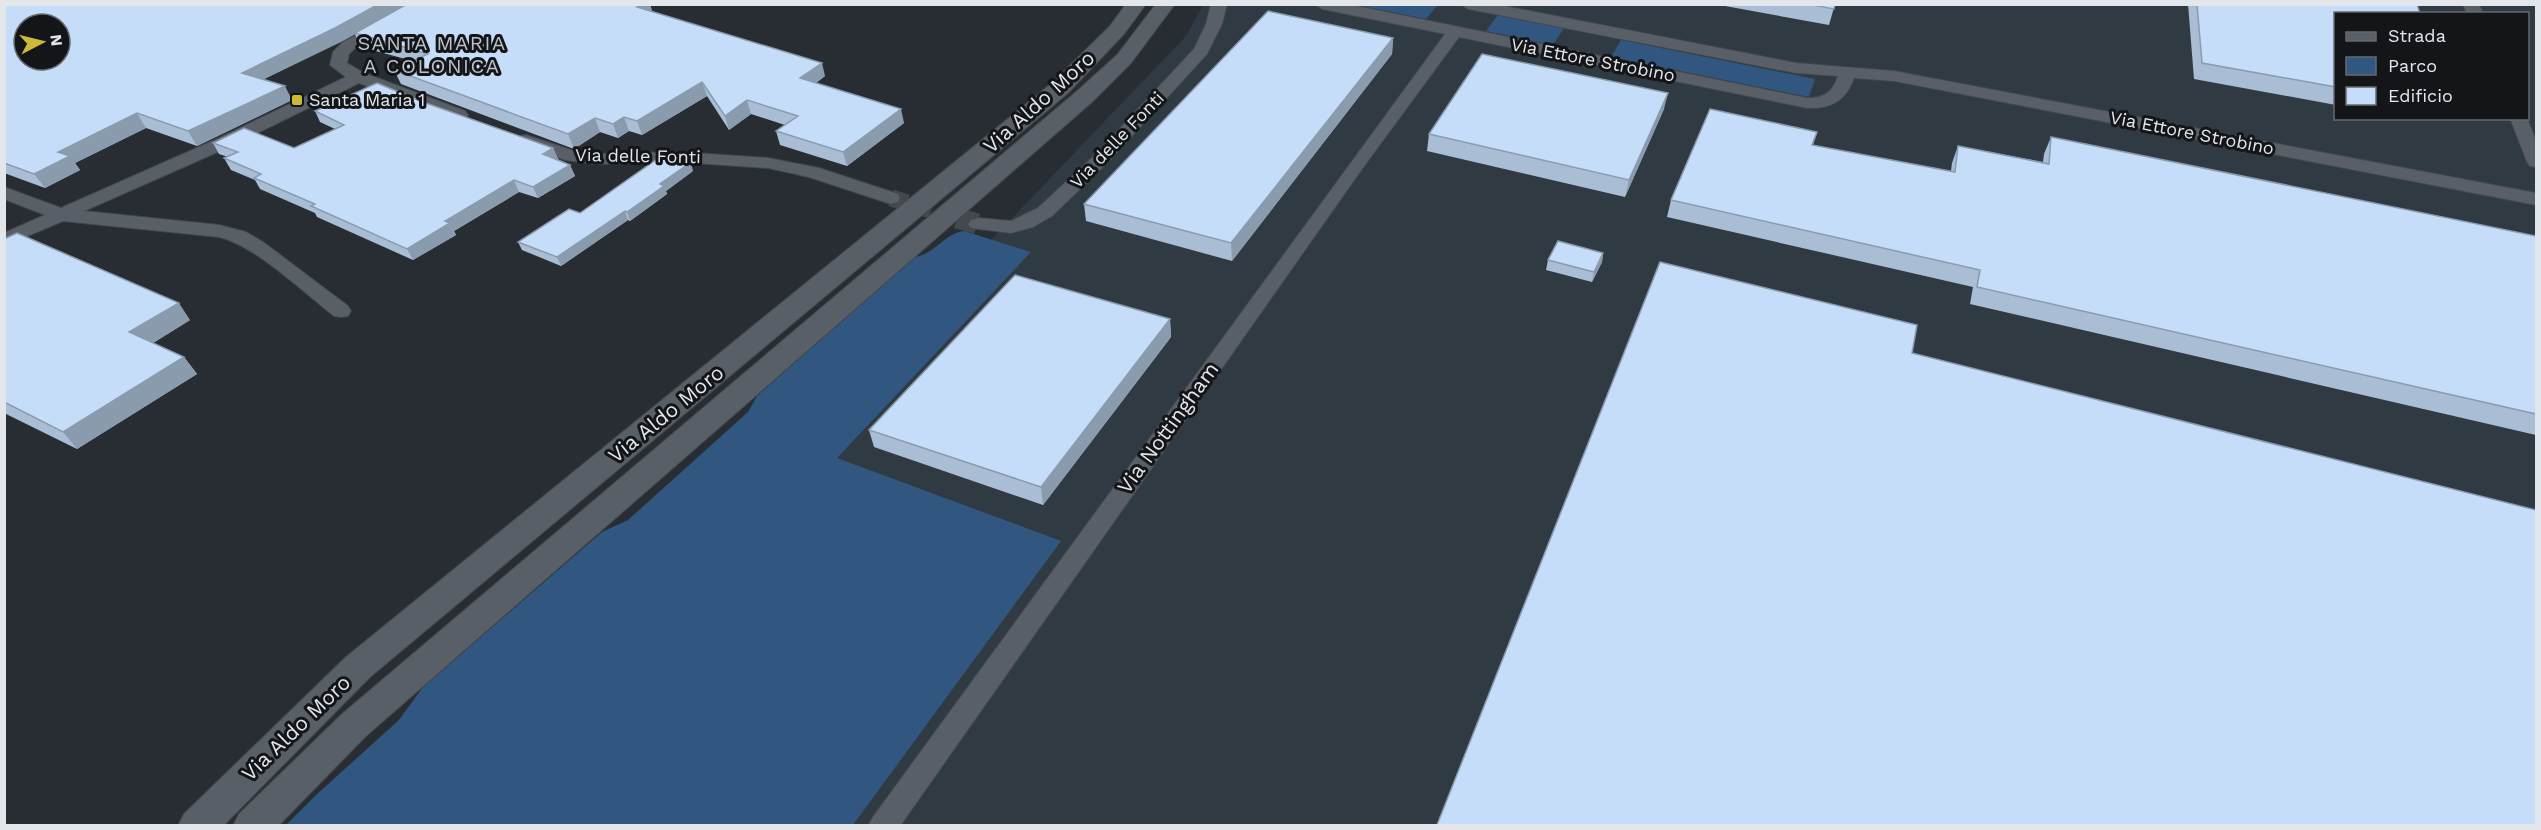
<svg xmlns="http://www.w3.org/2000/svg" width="2541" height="830" viewBox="0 0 2541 830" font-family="'Work Sans',sans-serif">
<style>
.built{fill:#303a43;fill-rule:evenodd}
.green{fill:#315780}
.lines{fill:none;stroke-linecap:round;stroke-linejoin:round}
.minor-tunnel-far1{stroke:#44494e;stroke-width:17;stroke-dasharray:17 8;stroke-linecap:butt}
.minor-tunnel{stroke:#44494e;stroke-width:21;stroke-dasharray:21 10;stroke-linecap:butt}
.minor-casing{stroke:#43484d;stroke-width:2}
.tertiary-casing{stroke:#43484d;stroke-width:2}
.minor{fill:#595f66;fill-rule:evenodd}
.tertiary{fill:#595f66;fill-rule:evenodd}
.wall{fill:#a9bed5}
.shaded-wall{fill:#8a9bae}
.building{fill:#c5ddf8;stroke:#8a9bae;stroke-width:1.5;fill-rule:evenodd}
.poi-dot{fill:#cbba39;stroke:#131518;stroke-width:2}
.labels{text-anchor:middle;stroke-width:6;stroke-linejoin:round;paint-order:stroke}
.far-street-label{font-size:18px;fill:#e3e6ea;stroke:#131518}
.far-poi-label{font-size:18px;fill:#e3e6ea;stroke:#131518;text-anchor:start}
.far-quarter-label{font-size:20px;letter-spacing:1.5px;fill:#bdc3cb;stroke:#131518}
.street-label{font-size:21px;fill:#e3e6ea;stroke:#131518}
</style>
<rect width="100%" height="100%" fill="#282d33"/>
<path class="built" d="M1203,5H2536V825L738,826L783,458L1186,36ZM2336,14H2528V118H2336Z"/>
<path class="green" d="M1356,5H1438L1426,19Z
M1498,15L1564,28L1553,45L1486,31Z
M1621,40L1815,79L1809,97L1611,57Z
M964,231L1031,252L837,458L1061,541L853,825H286L316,795L399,720L423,687L602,532L628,520L748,412L757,396L915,257C935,254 945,233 964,231Z"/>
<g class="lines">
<path class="minor-tunnel-far1" d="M891,198L962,219"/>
<path class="minor-tunnel" d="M957,218L978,224"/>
<defs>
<path id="minor" d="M415,4H435L355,48L349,54L347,63L364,73L465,111L468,115L465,119H453L359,83L229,147L84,211L219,225L246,232L263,242L348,306L351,311L348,316L341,317L334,316C303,292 256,246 219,237L63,221L4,246V233L45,215L4,199V187L61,208L217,139L346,77L330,65L333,52L343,42Z
M1211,4H1227L1222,24L1207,54L1109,161L1052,216L1033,227L1011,233L971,228L968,224L971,220L978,218L1011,221L1038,208L1097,153L1194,49L1206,24Z
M1315,4H1347L1807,98C1824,98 1832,93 1838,76L1796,73L1468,9L1461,4H1494L1796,63L1894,71L2536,193V205L1894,81L1854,78C1846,101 1831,109 1807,108L1459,37L1362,169L900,826H868L873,817L1445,34L1322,9Z
M2463,4H2479L2483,14H2467Z
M2510,118H2527L2536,141V167L2530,166L2527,162Z
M526,135L574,151L596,154L680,152L768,158L819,168L898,194L900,198L898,202L891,204L809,177L768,168L680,162L596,164L565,160L520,144L517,140L520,136Z"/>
<path id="tertiary" d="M1126,4H1146L1124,34L1068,93L370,677L223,826H178L184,814L346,657L1052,83L1110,26Z
M1156,4H1175L1131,63L1092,102L366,736L278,826H233L239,814L342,714L1076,92L1117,55Z"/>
</defs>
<use href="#minor" class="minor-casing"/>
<use href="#tertiary" class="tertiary-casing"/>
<use href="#minor" class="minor"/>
<use href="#tertiary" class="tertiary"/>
</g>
<path class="wall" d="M4,4H650L652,12L825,76L816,83L904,123L847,166L780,145L776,131L785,125L751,114L729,130L707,96L642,135L629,131L618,138L600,132L574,149L401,84L394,70L413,61L361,47L355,34L264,79L292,100L197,146L146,128L75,163L80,170L45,188L4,173Z
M1714,4H1835L1829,25Z
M2188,4H2417L2336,14V105L2194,79Z
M1393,38L1392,54L1232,261L1086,221L1084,204Z
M423,102L553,148L558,159H557L570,165L575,176L538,198L519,192L454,231L456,235L413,260L317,217L315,213L260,189L255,180L231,170L224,158L228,157L219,154L213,143L294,148L335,129L320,122L315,111Z
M1664,109L1625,197L1427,151L1429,134Z
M1817,132L1813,145L1951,171L1952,163L1958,146L2043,162L2044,154L2051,137L2536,236V435L1970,304L1973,287L1667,217L1671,200Z
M693,171L666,191L667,194L630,221L628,220L561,266L522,250L518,242L580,213Z
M4,239L190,320L153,343L184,357L197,374L77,449L4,413Z
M1603,253L1602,262L1592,282L1546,270L1548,260Z
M1170,319L1171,337L1043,505L874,447L869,430Z"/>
<path class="shaded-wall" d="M379,4H410L341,42L250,86L242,73Z
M642,4H650L653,14L637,7Z
M1393,38L1392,54L1232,261L1231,243Z
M822,63L825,76L803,92L800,78Z
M702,82L707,96L642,135L637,121Z
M285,86L292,100L197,146L188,131Z
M1668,93L1664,109L1625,197L1629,180Z
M747,100L751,114L729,130L725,116Z
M901,109L904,123L847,166L843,152Z
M137,113L146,128L75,163L80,170L45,188L34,174L58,152Z
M624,117L629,131L618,138L613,124Z
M595,118L600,132L574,149L568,134Z
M553,148L558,159L547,165L543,154Z
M691,162L693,171L666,191L667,194L630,221L627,212L660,184Z
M570,165L575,176L538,198L533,187Z
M514,180L519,192L454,231L456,235L413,260L407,249L445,221Z
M625,211L628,220L561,266L557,257Z
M1603,253L1602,262L1592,282L1594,272Z
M179,303L190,320L142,350L129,332Z
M1170,319L1171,337L1043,505L1041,487Z
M184,357L197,374L77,449L63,432Z"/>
<path class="building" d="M4,4H379L335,28L242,73L285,86L188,131L137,113L58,152L70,156L34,174L4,163ZM24,24H60V60H24Z
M407,4H642L637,7L822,63L800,78L901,109L843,152L776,131L798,116L747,100L725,116L702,82L637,121L624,117L613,124L595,118L568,134L394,70L428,54L355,33Z
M1807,4H1835L1834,9Z
M2197,4H2417L2420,14H2336V87L2202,63Z
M1268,11L1393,38L1231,243L1084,204Z
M1482,54L1668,93L1629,180L1429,134Z
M377,83L423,102L553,148L543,154L570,165L533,187L514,180L445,221L450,223L407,249L311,206L315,204L254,178L261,174L224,158L238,152L213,143L244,128L294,148L344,125L315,111Z
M1710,109L1817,132L1812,145L1955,172L1958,146L2049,164L2051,137L2536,236V414L1977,287L1980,270L1671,200Z
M660,157H673L691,162L660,184L664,186L627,212L625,211L557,257L518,242L569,209L580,213Z
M17,233L179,303L129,332L184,357L63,432L4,402V239Z
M1558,241L1603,253L1594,272L1548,260Z
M1660,262L1917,325L1912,353L2536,510V825H1437Z
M1015,275L1170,319L1041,487L869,430Z"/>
<rect class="poi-dot" x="291" y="94" width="12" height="12" rx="3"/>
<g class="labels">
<g class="far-street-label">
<text transform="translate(1593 60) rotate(11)" y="6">Via Ettore Strobino</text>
<text transform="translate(2192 133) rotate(11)" y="6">Via Ettore Strobino</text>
<text transform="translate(1117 140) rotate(-46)" y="6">Via delle Fonti</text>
<text transform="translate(638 156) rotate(1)" y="6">Via delle Fonti</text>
</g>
<g class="far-poi-label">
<text x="309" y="106">Santa Maria 1</text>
</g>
<g class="far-quarter-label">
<text x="432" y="50">SANTA MARIA<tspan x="432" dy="23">A COLONICA</tspan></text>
</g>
<g class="street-label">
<text transform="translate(1039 102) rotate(-42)" y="7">Via Aldo Moro</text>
<text transform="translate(666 414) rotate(-39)" y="7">Via Aldo Moro</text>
<text transform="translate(1168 428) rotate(-54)" y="7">Via Nottingham</text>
<text transform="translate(296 728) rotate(-44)" y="7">Via Aldo Moro</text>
</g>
</g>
<rect width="2541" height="830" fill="none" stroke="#e3e6ea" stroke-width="12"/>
<rect x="2334" y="12" width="195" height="108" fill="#131518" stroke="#66696c" stroke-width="1.5"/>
<rect x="2346" y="32" width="30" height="9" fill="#595f66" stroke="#66696c" stroke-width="1.5"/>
<text x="2388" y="42" font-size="18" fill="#e3e6ea">Strada</text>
<rect x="2346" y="57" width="30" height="18" fill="#315780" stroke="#66696c" stroke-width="1.5"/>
<text x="2388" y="72" font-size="18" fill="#e3e6ea">Parco</text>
<rect x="2346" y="87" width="30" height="18" fill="#c5ddf8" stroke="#66696c" stroke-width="1.5"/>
<text x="2388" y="102" font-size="18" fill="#e3e6ea">Edificio</text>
<g transform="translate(42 42) rotate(83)"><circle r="28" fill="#131518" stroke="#66696c" stroke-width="1.5"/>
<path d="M0-4.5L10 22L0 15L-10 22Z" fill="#cbba39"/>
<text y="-9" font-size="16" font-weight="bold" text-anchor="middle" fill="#e3e6ea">N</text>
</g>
</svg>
